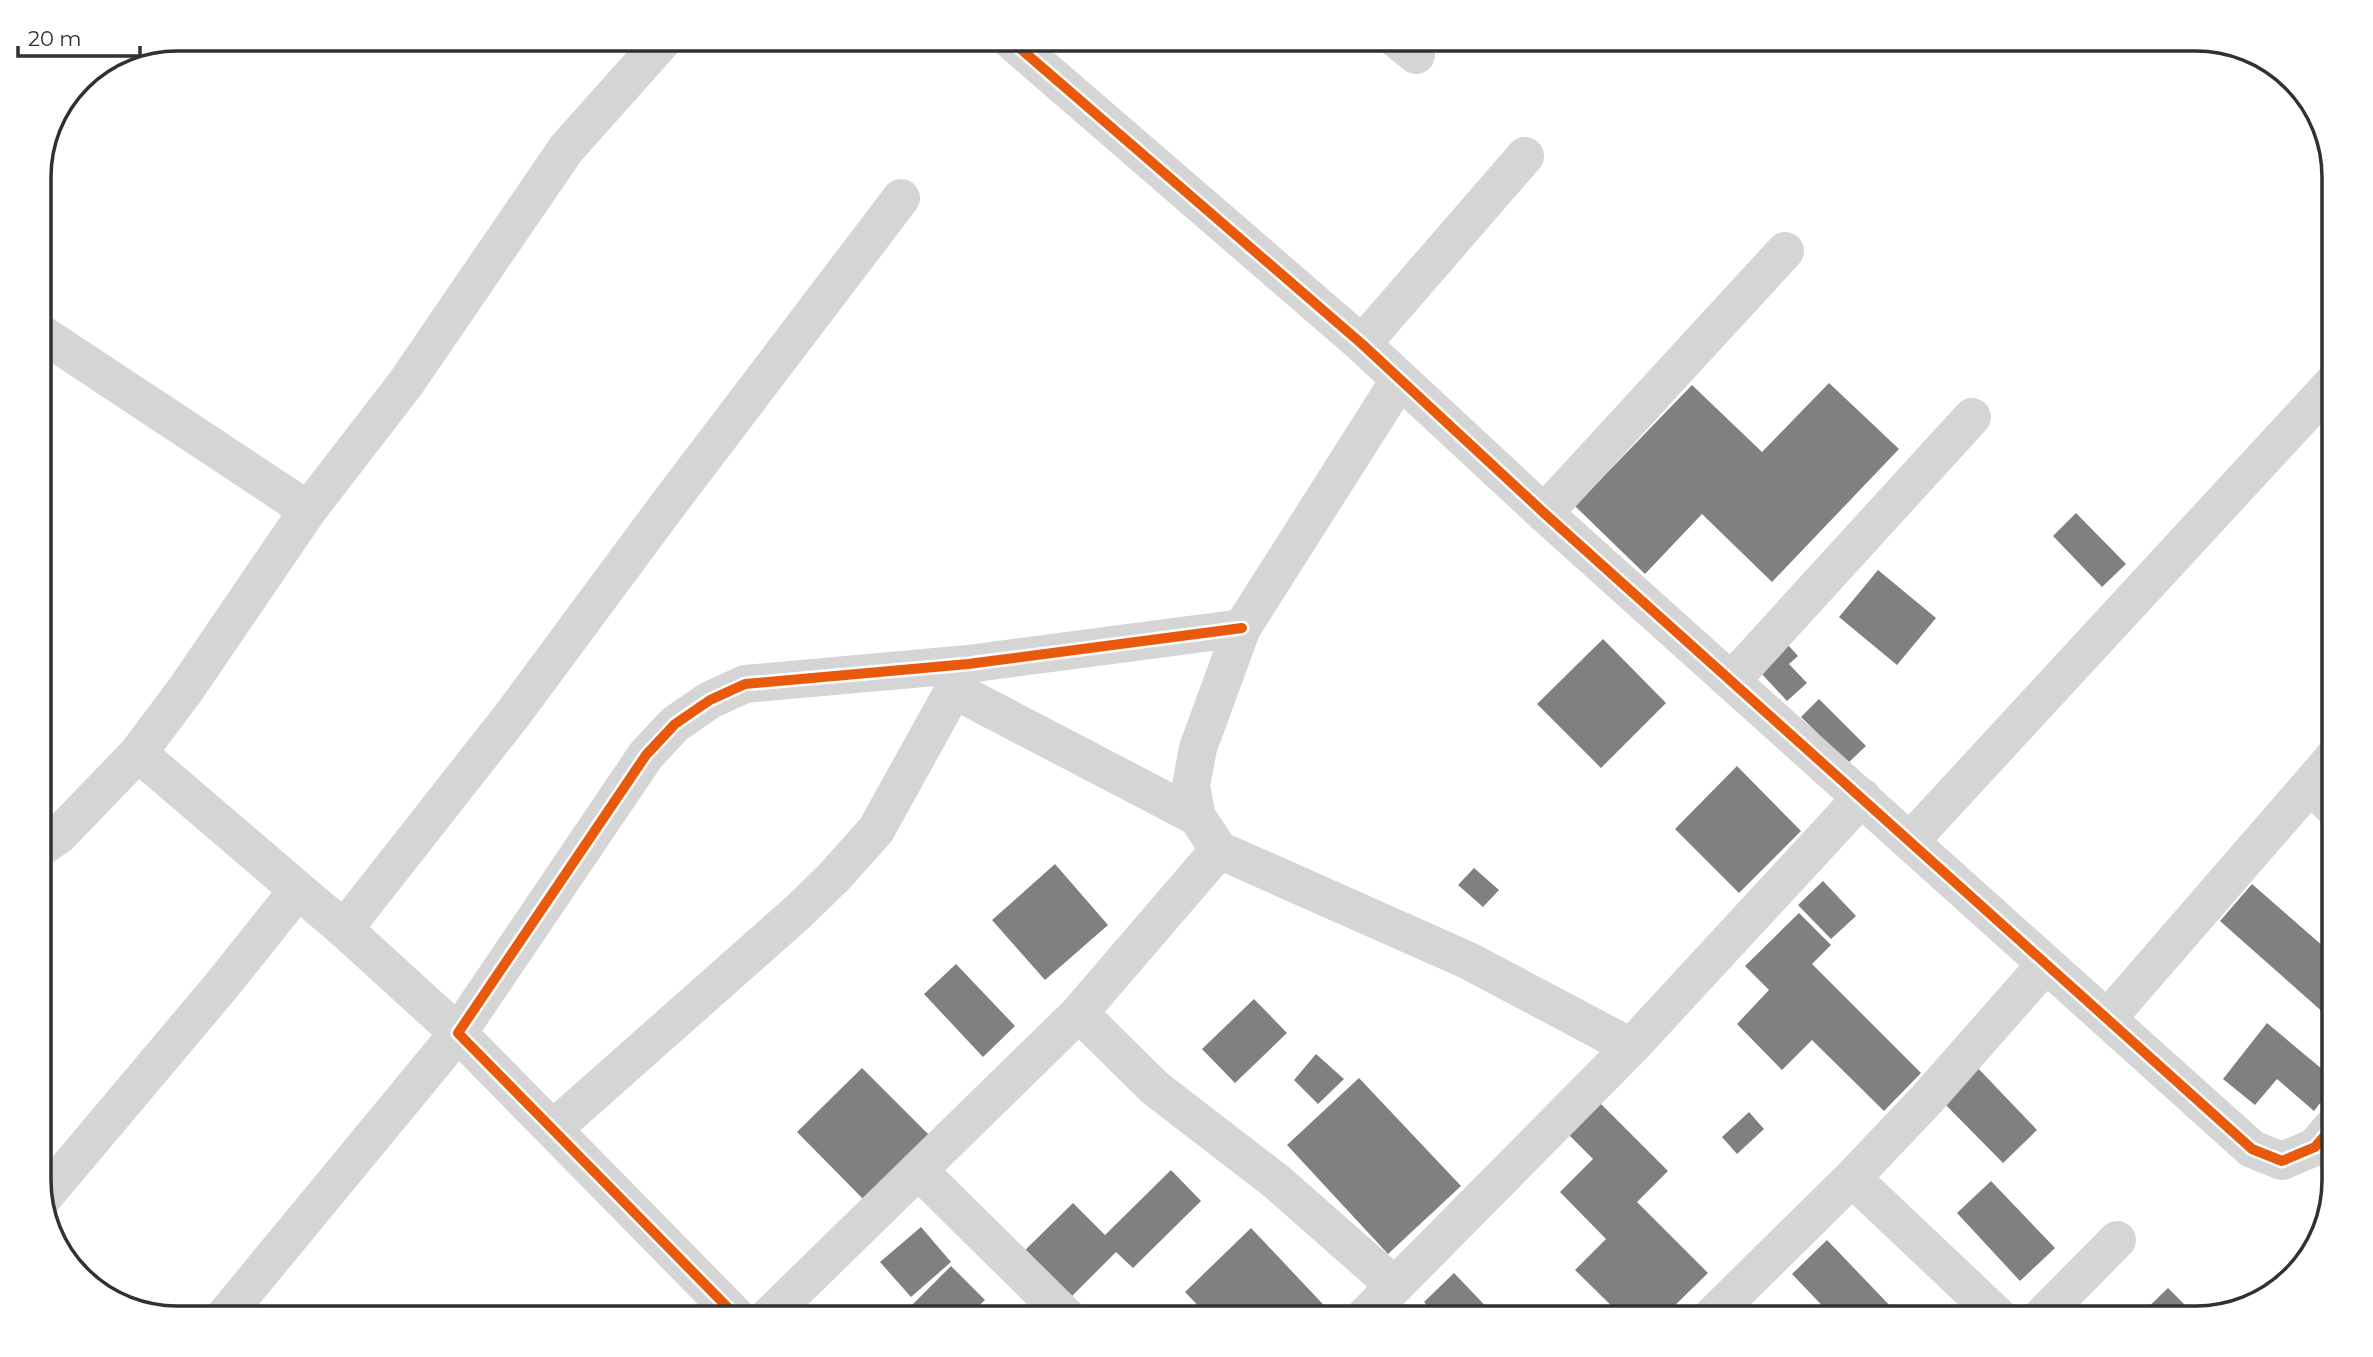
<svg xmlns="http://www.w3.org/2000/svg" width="2373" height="1357" viewBox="0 0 2373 1357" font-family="Montserrat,sans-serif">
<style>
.building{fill:#808080}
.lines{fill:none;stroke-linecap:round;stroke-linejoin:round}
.minor{stroke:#d5d5d5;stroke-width:38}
.cycleway-casing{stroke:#fff;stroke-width:15}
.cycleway{stroke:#e8590c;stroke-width:10}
.rim{fill:none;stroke:#313131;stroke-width:3.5}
</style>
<rect width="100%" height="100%" fill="#fff"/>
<path class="building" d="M1829,383L1899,449L1772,582L1702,514L1645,574L1575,506L1692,385L1762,452Z
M2076,513L2126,564L2102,587L2053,536Z
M1878,570L1936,618L1897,665L1839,617Z
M1603,639L1666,703L1601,768L1537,704Z
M1788,645L1798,656L1789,664L1807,683L1787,701L1760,672Z
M1819,699L1866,746L1848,763L1801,717Z
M1737,766L1801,831L1739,893L1675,829Z
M1055,864L1108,925L1045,980L992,920Z
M1474,868L1499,890L1483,907L1458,885Z
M1823,881L1856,916L1831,939L1798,905Z
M2252,884L2332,954L2334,952V1022L2220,921Z
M1799,913L1831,945L1812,964L1921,1073L1884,1111L1812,1040L1782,1070L1737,1024L1769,990L1745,966Z
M956,964L1015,1026L983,1057L924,994Z
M1254,999L1287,1033L1235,1083L1202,1049Z
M2267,1023L2334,1079V1085L2314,1111L2277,1079L2255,1105L2223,1079Z
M1316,1054L1344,1079L1318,1104L1294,1080Z
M1972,1062L2037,1130L2003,1163L1937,1096Z
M862,1068L934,1140L869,1205L797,1132Z
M1359,1078L1461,1186L1388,1254L1287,1145Z
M1600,1103L1668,1171L1637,1202L1708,1273L1662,1318H1624L1575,1270L1606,1239L1560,1192L1593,1159L1568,1134Z
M1749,1112L1764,1129L1737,1154L1722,1137Z
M1171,1170L1201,1201L1133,1268L1116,1252L1061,1307L1015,1260L1073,1203L1105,1235Z
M1991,1181L2055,1248L2020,1281L1957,1213Z
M921,1227L951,1262L911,1297L880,1262Z
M1251,1228L1336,1318H1210L1185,1292Z
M1827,1240L1895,1311L1888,1318H1834L1792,1274Z
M951,1266L985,1300L966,1318H925L912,1305Z
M1454,1273L1497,1318H1439L1424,1302Z
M2168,1288L2198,1318H2137Z"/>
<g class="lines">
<path class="minor" d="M1008,38L1362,344L1544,513L2252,1149L2282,1161L2315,1147L2334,1125
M1395,38L1416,55
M39,332L308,510L186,689L138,753L59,835L39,849
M1362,344L1525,156
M308,510L406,383L566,149L665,38
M1544,513L1785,251
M1731,681L1972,417
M954,690L1197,817
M2310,785L2334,757
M1911,840L2334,382
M1219,850L1197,817L1191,786L1198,748L1242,628L1400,379
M298,890L344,929L513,714L670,502L901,198
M1079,1013L1155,1088L1277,1182L1395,1286
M2107,1019L2310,785L2334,808
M553,1129L798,912L834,877L876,830L968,664
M918,1170L1068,1318
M1852,1178L2000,1318
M42,1199L222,985L298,890L138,753
M223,1318L458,1033L344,929
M738,1318L458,1033L646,755L675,724L710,700L745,684L968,664L1242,628
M767,1318L1079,1013L1219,850L1469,961L1631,1047
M1363,1318L1631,1047L1862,797
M1710,1318L1852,1178L1928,1098L2046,964
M2040,1318L2117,1240"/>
<defs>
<path id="cycleway" d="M1008,38L1362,344L1544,513L2252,1149L2282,1161L2315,1147L2334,1125
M738,1318L458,1033L646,755L675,724L710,700L745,684L968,664L1242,628"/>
</defs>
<use href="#cycleway" class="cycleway-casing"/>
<use href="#cycleway" class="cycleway"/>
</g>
<path d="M0 0H2373V1357H0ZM177 51H2196A126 126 0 0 1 2322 177V1180A126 126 0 0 1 2196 1306H177A126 126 0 0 1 51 1180V177A126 126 0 0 1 177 51Z" fill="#fff" fill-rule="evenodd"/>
<path class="rim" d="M177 51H2196A126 126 0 0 1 2322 177V1180A126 126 0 0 1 2196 1306H177A126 126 0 0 1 51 1180V177A126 126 0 0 1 177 51Z"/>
<path d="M18 46v10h122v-10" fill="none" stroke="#313131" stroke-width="3.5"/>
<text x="28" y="46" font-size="21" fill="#313131" stroke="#ffffff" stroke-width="5" paint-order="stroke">20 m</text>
</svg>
